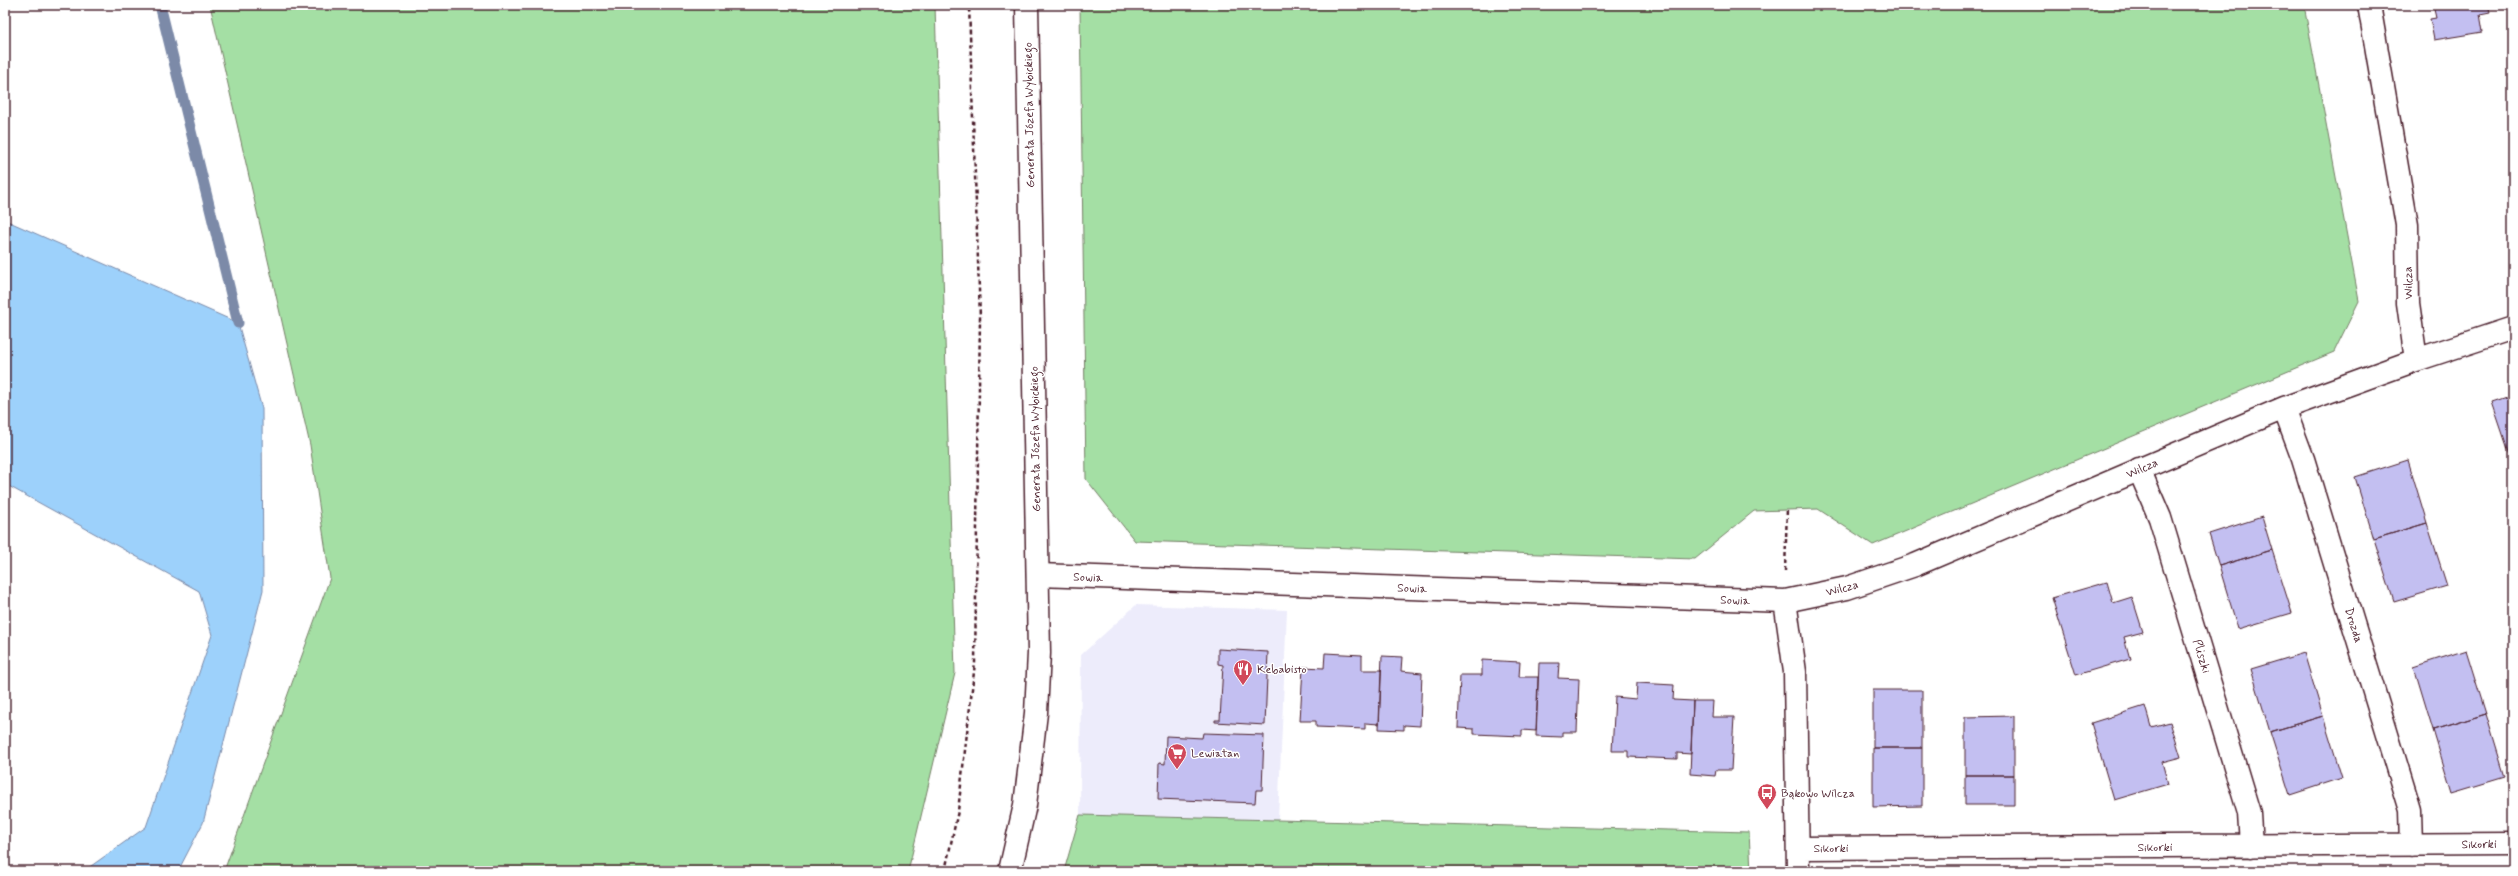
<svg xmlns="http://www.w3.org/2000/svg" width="2518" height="876" viewBox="0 0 2518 876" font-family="Mynerve,sans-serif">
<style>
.built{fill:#edecfb}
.green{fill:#a4dfa4;stroke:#777f68}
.water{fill:#9dd1fb;stroke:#7c8aa8}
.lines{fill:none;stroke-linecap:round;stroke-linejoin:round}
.stream{stroke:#7c8aa8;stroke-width:11}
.building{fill:#c3bff1;stroke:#4a1f2b}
.minor-casing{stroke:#4a1f2b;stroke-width:25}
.secondary-casing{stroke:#4a1f2b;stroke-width:25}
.path{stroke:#4a1f2b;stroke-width:2.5;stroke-dasharray:4 3;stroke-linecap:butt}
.minor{stroke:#fff;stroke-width:22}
.secondary{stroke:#fff;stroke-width:22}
.labels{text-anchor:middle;stroke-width:3;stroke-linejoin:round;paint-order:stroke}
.street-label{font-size:12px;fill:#4a1f2b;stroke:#fff}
.poi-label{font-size:12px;fill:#4a1f2b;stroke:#fff;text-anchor:start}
</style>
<rect width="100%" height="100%" fill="#fff"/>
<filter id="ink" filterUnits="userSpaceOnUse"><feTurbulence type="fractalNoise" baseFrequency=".025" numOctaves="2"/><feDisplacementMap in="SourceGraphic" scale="8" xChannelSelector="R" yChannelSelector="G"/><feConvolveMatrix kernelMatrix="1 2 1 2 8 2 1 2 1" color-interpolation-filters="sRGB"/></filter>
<g filter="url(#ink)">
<path class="built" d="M1136,605L1287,610L1278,820L1080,815L1081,655Z"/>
<path class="green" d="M210,5H935L955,673L908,871H224L330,578L310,445Z
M1080,5H2304L2359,301L2334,352L1873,545L1818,509L1754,511L1695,559L1135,541L1086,479Z
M1080,815L1749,832L1751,871H1064Z"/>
<path class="water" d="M5,220L238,323L262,409L263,590L203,823L178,871H84L146,827L212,635L199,591L5,484Z"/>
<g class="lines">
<path class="stream" d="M160,5L238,323"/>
</g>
<path class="building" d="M2433,5H2488L2490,12L2480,14L2483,32L2434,40L2430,19L2436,18Z
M2513,395V464L2492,402Z
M2408,460L2427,523L2374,539L2355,477Z
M2262,517L2272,550L2219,566L2209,534Z
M2427,523L2447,586L2394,602L2374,539Z
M2272,550L2292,613L2238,629L2219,566Z
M2107,582L2113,603L2132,597L2143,632L2124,637L2130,659L2076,675L2052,598Z
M1218,649L1268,652L1265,725L1215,722V720H1220L1223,665L1218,664Z
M2466,650L2486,714L2433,730L2414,667Z
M1325,653L1362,655V670H1381L1379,724L1365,723V729L1316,727V721H1300L1303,667L1324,668Z
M2304,653L2323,716L2270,732L2251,669Z
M1382,656L1402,657L1401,671L1422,673L1420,726L1404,725V730L1379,729Z
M1482,660L1520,662L1519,677H1538L1536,731L1522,730V736L1474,734V729L1458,728L1460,675H1482Z
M1539,663H1559L1558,678L1579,679L1577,732H1562V737L1536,736Z
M1637,683L1674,685L1673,700L1693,701L1691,754L1677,753V759L1628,757V751H1612L1615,697L1636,699Z
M1873,690H1922V748H1873Z
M1693,701H1713L1712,717H1734L1731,770H1716L1715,776L1690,774Z
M2145,706L2151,727L2170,722L2181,757L2162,762L2168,784L2114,800L2091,723Z
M2486,714L2505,777L2452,793L2433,730Z
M2014,716V775H1965V717Z
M2323,716L2342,778L2290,795L2270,732Z
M1203,733L1264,735L1262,790H1256L1255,803L1158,799L1159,763L1165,764L1166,736L1202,738Z
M1873,748H1922V806L1873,807Z
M1965,775H2014V805H1965Z"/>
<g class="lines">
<defs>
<path id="minor" d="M2416,360L2513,328
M2284,408L2303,459L2410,810L2411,845
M2139,469L2160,518L2249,813L2251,846
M1038,575L1785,601L1847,588L1915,565L2284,408L2416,360L2408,303L2407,225L2369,5
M1785,601L1795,672L1798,871
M1798,848L2513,844"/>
<path id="secondary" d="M1010,871L1025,805L1036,713L1039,653L1027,5"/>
</defs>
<use href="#minor" class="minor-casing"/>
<use href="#secondary" class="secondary-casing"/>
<path class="path" d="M1785,571L1787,508
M945,871L958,811L975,663L980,318L969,5"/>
<use href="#minor" class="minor"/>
<use href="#secondary" class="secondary"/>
</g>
</g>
<defs>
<symbol id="restaurant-pin" viewBox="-11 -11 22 30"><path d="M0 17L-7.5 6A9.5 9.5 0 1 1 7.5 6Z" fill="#d1495b" stroke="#fff"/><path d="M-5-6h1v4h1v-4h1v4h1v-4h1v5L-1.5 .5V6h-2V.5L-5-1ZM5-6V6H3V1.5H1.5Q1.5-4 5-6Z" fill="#fff"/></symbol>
<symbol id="supermarket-pin" viewBox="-11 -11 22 30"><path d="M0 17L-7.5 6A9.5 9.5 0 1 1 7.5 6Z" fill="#d1495b" stroke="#fff"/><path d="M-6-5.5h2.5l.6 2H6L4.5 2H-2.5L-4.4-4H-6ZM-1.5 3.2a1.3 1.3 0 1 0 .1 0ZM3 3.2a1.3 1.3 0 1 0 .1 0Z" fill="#fff"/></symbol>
<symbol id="bus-pin" viewBox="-11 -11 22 30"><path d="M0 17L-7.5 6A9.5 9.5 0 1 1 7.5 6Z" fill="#d1495b" stroke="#fff"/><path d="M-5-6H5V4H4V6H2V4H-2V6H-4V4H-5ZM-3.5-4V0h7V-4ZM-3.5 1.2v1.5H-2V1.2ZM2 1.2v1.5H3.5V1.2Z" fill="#fff"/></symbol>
</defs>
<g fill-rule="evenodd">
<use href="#restaurant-pin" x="1232" y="658" width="22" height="30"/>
<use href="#supermarket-pin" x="1166" y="742" width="22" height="30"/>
<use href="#bus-pin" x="1756" y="782" width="22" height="30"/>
</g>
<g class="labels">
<g class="street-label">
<text transform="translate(1029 115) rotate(-91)" y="4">Generała Józefa Wybickiego</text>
<text transform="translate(2408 283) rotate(-91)" y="4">Wilcza</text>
<text transform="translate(1035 439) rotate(-91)" y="4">Generała Józefa Wybickiego</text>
<text transform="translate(2142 468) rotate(-23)" y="4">Wilcza</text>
<text transform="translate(1088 577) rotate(2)" y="4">Sowia</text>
<text transform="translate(1412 588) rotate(2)" y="4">Sowia</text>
<text transform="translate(1842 588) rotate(-14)" y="4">Wilcza</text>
<text transform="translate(1735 600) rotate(2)" y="4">Sowia</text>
<text transform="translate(2354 625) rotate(73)" y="4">Drozda</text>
<text transform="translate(2202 656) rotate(73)" y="4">Pliszki</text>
<text transform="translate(2479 844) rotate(-1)" y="4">Sikorki</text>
<text x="2155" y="851">Sikorki</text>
<text x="1831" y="852">Sikorki</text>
</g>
<g class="poi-label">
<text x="1257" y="673">Kebabisto</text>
<text x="1191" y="757">Lewiatan</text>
<text x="1781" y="797">Bąkowo Wilcza</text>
</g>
</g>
<rect width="2518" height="876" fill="none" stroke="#fff" stroke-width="20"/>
<rect x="10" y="10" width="2498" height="856" fill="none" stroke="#4a1f2b" stroke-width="1.5" filter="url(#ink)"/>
</svg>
